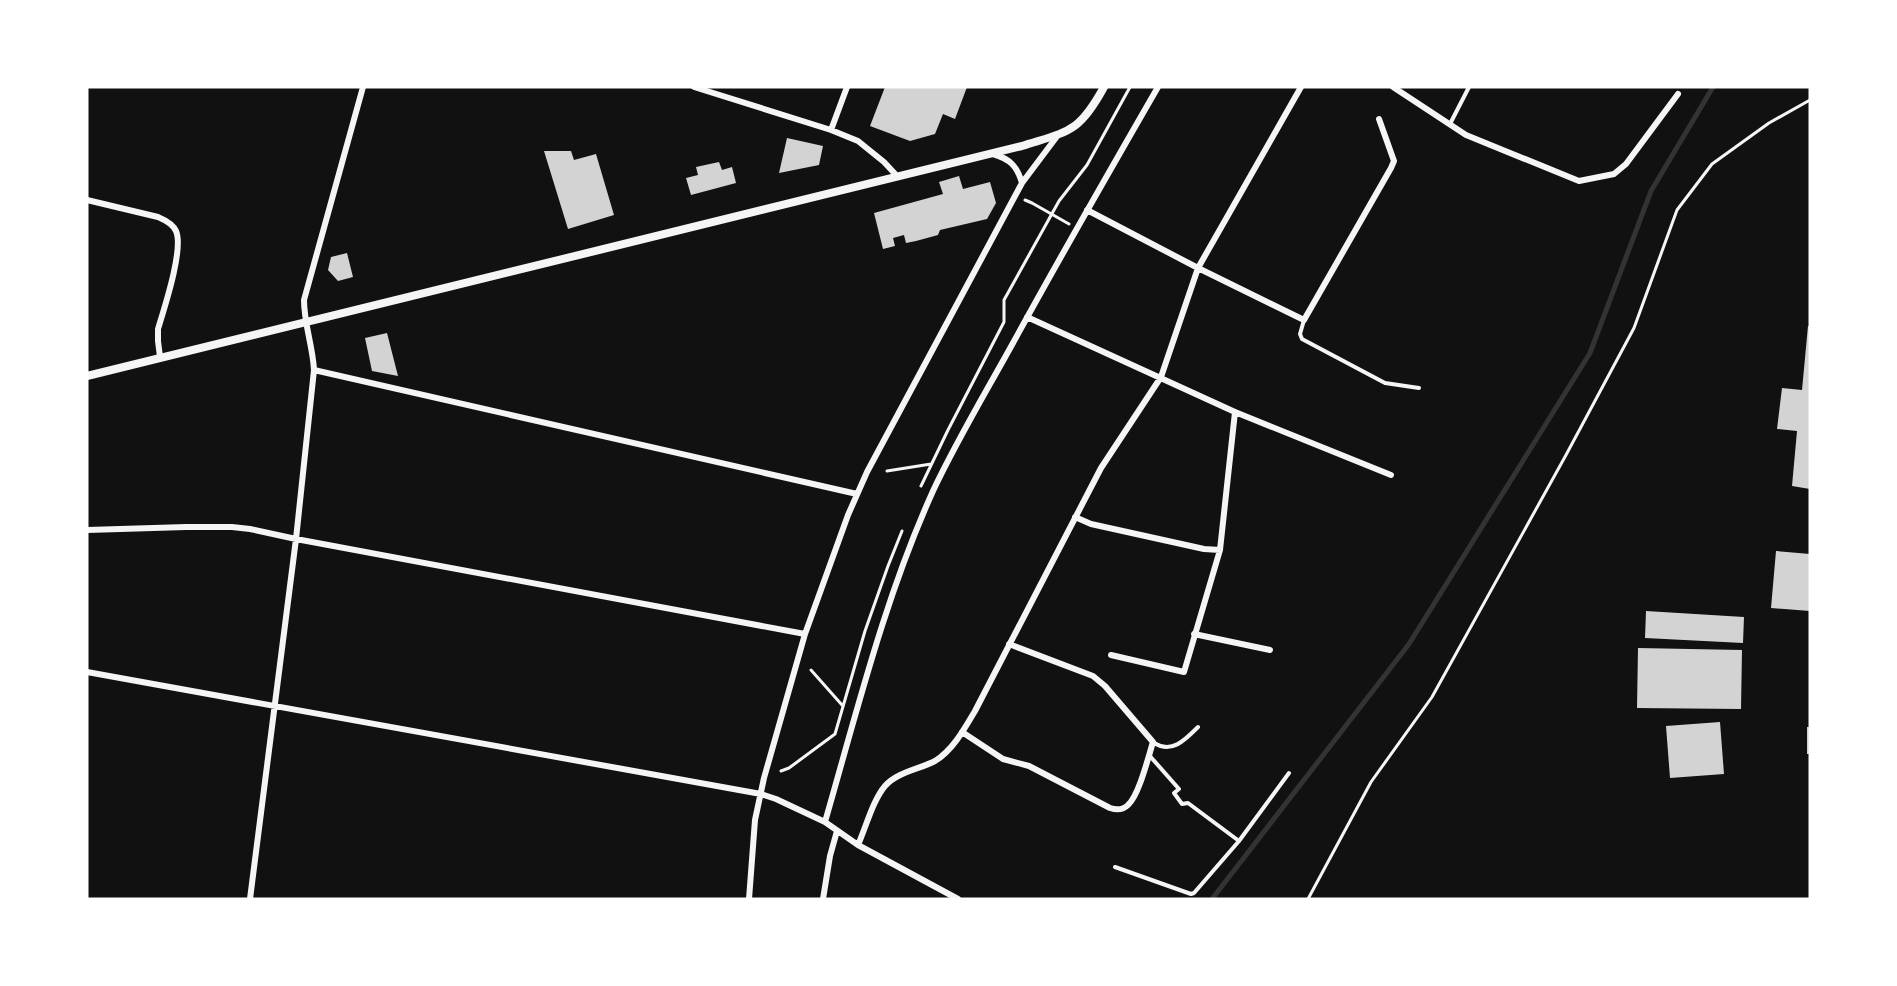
<svg xmlns="http://www.w3.org/2000/svg" width="1897" height="986" font-family="Roboto,sans-serif">
  <rect width="100%" height="100%" fill="#111"/>
  <g fill="none" stroke-linecap="round" stroke-linejoin="round">
    <path stroke="#333" stroke-width="5" d="M1212,899L1409,644L1590,353L1651,191L1713,87"/>
  </g>
  <path fill="#d3d3d3" d="M885,87H967L955,119L943,114L935,134L910,141L870,126Z
    M787,138L823,146L819,165L779,173Z
    M544,151H571L574,160L596,154L614,215L568,229Z
    M719,162L722,170L732,167L736,183L691,195L686,178L698,175L696,167Z
    M959,176L963,189L990,182L996,203L987,219L940,230L938,235L916,241L906,243L904,235L893,238L895,246L883,249L874,213L943,194L939,182Z
    M347,253L353,277L338,281L328,270L331,257Z
    M1808,326H1810V489L1792,486L1797,431L1777,429L1782,388L1802,390Z
    M387,333L398,376L372,371L365,338Z
    M1776,551L1810,554V611L1771,608Z
    M1646,611L1744,617L1743,643L1645,638Z
    M1638,648L1742,650L1741,709L1637,708Z
    M1720,722L1724,774L1670,778L1666,726Z
    M1807,727H1810V754H1807Z"/>
  <g fill="none" stroke-linecap="round" stroke-linejoin="round">
    <path stroke="#f5f5f5" stroke-width="3" d="M1025,200L1032,203L1069,224
      M887,471L931,464
      M921,486L948,430L1004,322V300L1059,201L1087,165L1130,87
      M811,670L842,705
      M781,771L789,768L835,734L865,631L888,566L902,531
      M1308,899L1371,782L1432,697L1566,455L1634,328L1677,210L1712,164L1769,123L1810,100"/>
    <path stroke="#f5f5f5" stroke-width="4" d="M1450,124L1469,87
      M1304,320L1300,334L1302,339L1385,383L1419,388
      M1154,743C1172,754 1185,740 1198,727
      M1149,755L1179,789L1174,793L1182,804L1188,803L1239,841
      M1115,867L1191,894L1194,893L1239,841L1289,773"/>
    <path stroke="#f5f5f5" stroke-width="6" d="M694,87L831,130L858,141L884,162L897,176
      M1393,87L1466,135L1579,181L1614,174L1626,164L1678,94
      M831,130L847,87
      M993,154C1010,159 1017,166 1022,183
      M87,200L158,217C165,220 173,224 176,231C184,249 164,309 158,329V341L160,357
      M1087,210L1198,268L1304,320L1391,168L1394,161L1379,119
      M1027,317L1235,412L1391,475
      M314,370L857,494
      M1075,517L1091,524L1204,549L1220,550
      M87,530L186,527H232L250,529L296,539L805,634
      M1194,634L1270,650
      M1111,655L1184,672L1220,550L1235,412
      M87,672L761,794L776,799L825,822L858,845L958,899
      M962,732L1003,759L1029,766L1110,808C1116,810 1123,810 1128,805C1139,795 1148,758 1153,742L1105,686L1093,676L1009,644
      M825,822C857,711 885,597 933,491C957,440 986,392 1013,343C1060,257 1109,172 1158,87
      M858,845C866,827 873,800 885,786C897,772 920,769 935,761C953,750 965,728 975,711L1101,468L1161,377L1198,268L1301,87
      M250,899L296,539L314,370C313,347 304,324 304,300L363,87
      M749,899L755,820L764,778L805,634L848,515L867,472L1022,183L1058,135
      M823,899L830,856L837,831"/>
    <path stroke="#f5f5f5" stroke-width="8" d="M87,376L1022,146C1069,131 1079,133 1104,87"/>
  </g>
  <rect width="1897" height="986" fill="none" stroke="#ffffff" stroke-width="177"/>
</svg>
